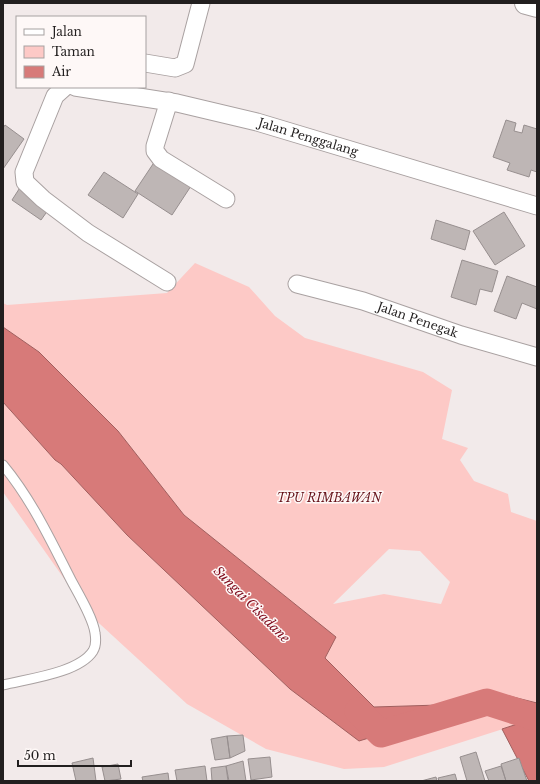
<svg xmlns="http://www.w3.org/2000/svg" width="540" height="784" font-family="'Libre Baskerville',serif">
  <rect width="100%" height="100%" fill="#f2eaea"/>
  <path fill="#fdc9c6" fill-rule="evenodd" d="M195,263L249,287L275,316L305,338L423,372L452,390L442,439L468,448L460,460L474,481L508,494L511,512L537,521V703L501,694L439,705L374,707L325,658L336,637L184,515L118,431L39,352L3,327V303L7,305L167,293ZM389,549L420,551L450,582L441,604L384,594L333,604Z
    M3,402L55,460L61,464L127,535L290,689L359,740L487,702L537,718L384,767L344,769L266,749L187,704L89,614L3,492Z"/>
  <path fill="#d77a79" stroke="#a15f5e" d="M3,327L39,352L118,431L184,515L336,637L325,658L374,707L439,705L501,694L537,703V781H529L502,729L536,718L487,702L359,741L290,689L127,535L61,464L55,460L3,402Z"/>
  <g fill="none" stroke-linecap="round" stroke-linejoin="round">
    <path stroke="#d77a79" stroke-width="27" d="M358,711L381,734L487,702L537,718"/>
  </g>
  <path fill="#beb6b5" stroke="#978f8f" d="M506,120L516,123L514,131L522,133L524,125L537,129V172L531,170L529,177L507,170L510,163L493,157Z
    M5,125L24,139L3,169V128Z
    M155,161L191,186L172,215L135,191Z
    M104,172L138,194L123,218L88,195Z
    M21,186L51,206L41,220L12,200Z
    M504,212L525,246L495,265L473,231Z
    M436,220L470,231L465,250L431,239Z
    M462,260L498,271L492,292L480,289L476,305L451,297Z
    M507,276L537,287V309L522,303L516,319L494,311Z
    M243,735L245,751L230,758L227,736Z
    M227,736L230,758L215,760L211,739Z
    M476,752L485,781H467L460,757Z
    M270,757L272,777L251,780L248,759Z
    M93,758L96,781H76L72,763Z
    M519,758L527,781H506L501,764Z
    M243,761L246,781H229L226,766Z
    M118,764L121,779L105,781L102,767Z
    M205,766L207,781H177L175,770Z
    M226,766L228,781H212L211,768Z
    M501,766L506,781H489L485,771Z
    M168,773L169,781H143L142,777Z
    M455,774L457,781H439L438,778Z
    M436,777L437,781H421Z"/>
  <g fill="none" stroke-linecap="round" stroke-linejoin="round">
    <g stroke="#a9a1a1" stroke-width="11">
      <path id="service" d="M3,465C32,500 51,541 71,580C79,595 93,618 95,633C96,639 96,646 93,651C79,673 27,679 3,685"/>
    </g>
    <g stroke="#a9a1a1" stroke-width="19">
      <g id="minor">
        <path d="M145,63L175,68L185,64L201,3"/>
        <path d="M65,87L55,96L24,172L25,182L43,199L88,233L167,282"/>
        <path id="s1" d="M75,87L177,103L257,122L537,206"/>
        <path d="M169,101L155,146V151L161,159L226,199"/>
        <path id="s2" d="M297,284L363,301L461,335L537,357"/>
      </g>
    </g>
    <g stroke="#a9a1a1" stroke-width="24">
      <path id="secondary" d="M526,3L537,6"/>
    </g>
    <use href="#service" stroke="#fff" stroke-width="9"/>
    <use href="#minor" stroke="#fff" stroke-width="17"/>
    <use href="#secondary" stroke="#fff" stroke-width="22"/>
  </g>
  <g text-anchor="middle" stroke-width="3" stroke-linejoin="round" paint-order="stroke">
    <g font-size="12" fill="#221f1f" stroke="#fef8f7">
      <text dy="4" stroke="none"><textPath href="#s1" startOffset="239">Jalan Penggalang</textPath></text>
      <text dy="4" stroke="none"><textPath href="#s2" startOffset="126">Jalan Penegak</textPath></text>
    </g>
    <g font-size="12" font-style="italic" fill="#68141b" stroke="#fef8f7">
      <text x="329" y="502">TPU RIMBAWAN</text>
    </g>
    <g font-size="13" font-style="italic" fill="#7f0c1d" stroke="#fef8f7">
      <text transform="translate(252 604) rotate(45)" y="5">Sungai Cisadane</text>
    </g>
  </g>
  <rect width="540" height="784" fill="none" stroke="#221f1f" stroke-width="8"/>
  <rect x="16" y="16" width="130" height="72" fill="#fef8f7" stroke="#a6a1a1"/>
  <rect x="24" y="29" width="20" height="6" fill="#ffffff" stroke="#a6a1a1"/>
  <text x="52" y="36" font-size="12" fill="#221f1f">Jalan</text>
  <rect x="24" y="46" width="20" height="12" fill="#fdc9c6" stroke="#a6a1a1"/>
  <text x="52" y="56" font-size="12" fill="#221f1f">Taman</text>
  <rect x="24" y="66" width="20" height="12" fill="#d77a79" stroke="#a6a1a1"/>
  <text x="52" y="76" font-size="12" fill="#221f1f">Air</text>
  <path d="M18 760v6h113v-6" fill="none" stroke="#221f1f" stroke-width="2"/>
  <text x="24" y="760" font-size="12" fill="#221f1f" stroke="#fef8f7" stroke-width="3" paint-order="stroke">50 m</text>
</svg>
